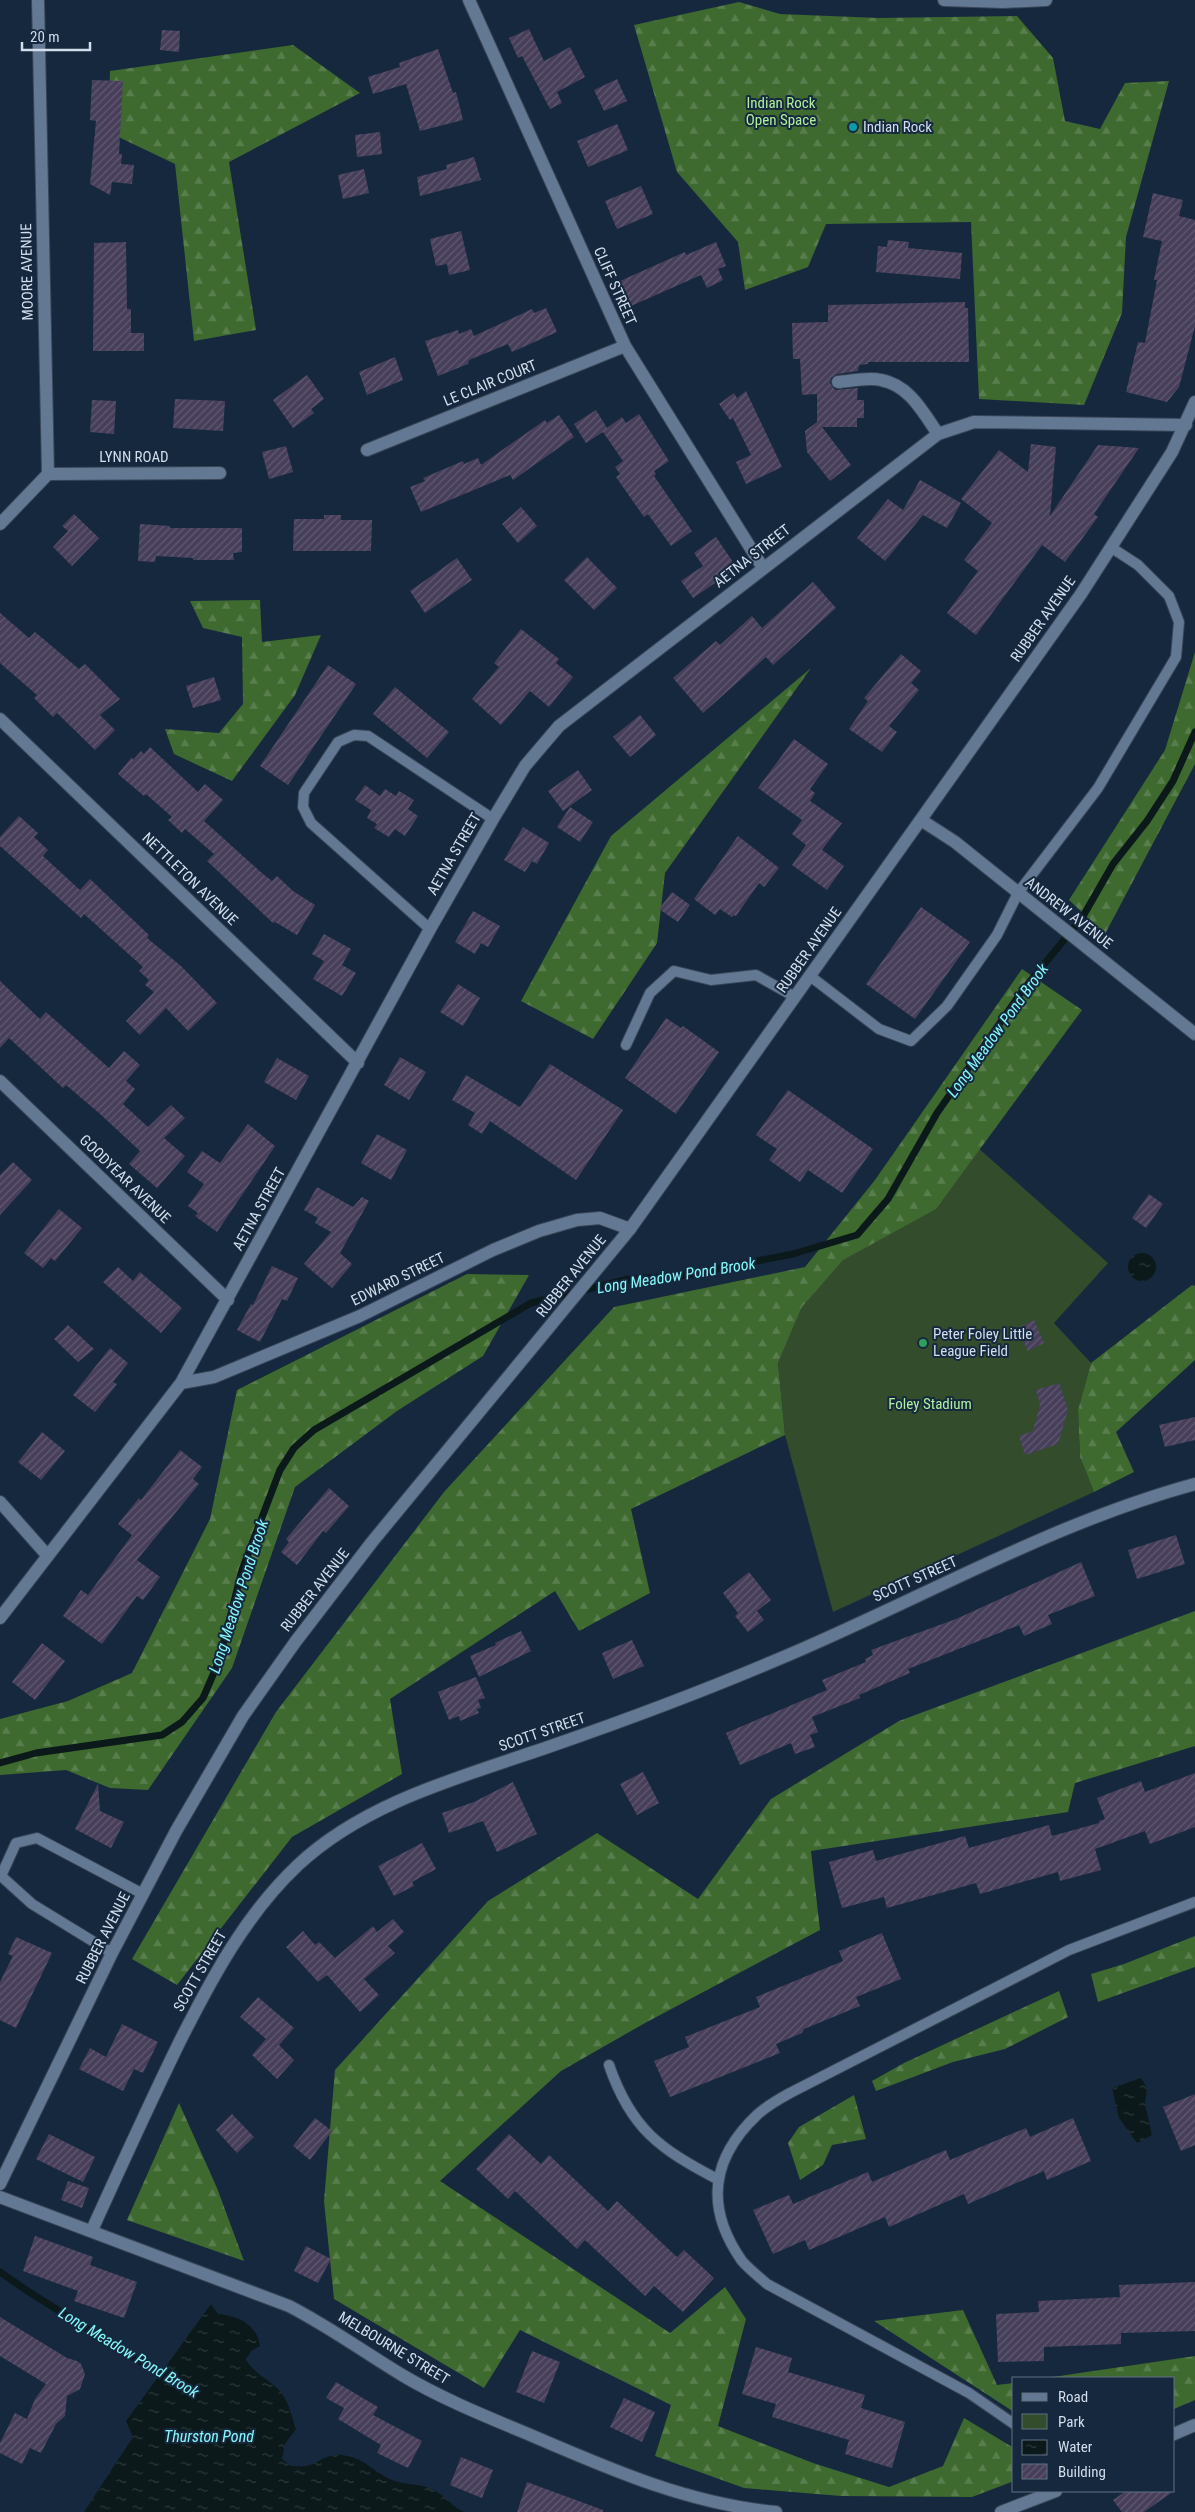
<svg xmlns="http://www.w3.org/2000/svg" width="1195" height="2512" font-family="'Roboto Condensed',sans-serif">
  <defs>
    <pattern id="forest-firs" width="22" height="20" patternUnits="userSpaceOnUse" patternTransform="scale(1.25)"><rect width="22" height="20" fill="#3e692f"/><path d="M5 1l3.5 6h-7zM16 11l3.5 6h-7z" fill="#597e4d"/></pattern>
    <pattern id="water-ripples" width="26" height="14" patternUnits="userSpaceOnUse" patternTransform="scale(1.25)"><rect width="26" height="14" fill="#0b191a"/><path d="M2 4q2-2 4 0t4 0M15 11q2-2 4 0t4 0" fill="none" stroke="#2e3a3b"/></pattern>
    <pattern id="building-hatch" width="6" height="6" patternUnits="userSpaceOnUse" patternTransform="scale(1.25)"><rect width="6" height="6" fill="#473f5a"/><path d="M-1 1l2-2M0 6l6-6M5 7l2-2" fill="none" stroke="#615a72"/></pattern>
  </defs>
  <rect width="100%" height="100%" fill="#16283e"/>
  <path fill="#334c2b" d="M942,1116L1108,1263L1054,1323L1091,1363L1078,1410L1080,1457L1094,1492L833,1612L785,1435L778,1363L802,1307Z"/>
  <path fill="url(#forest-firs)" d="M739,2L780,14L879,18L1017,16L1053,58L1065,121L1100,129L1125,83L1169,81L1126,237L1122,313L1084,405L979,399L971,222L826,224L808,267L745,290L738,242L677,172L634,25Z
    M293,45L360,93L229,162L256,330L194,341L175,164L108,132L110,71Z
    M260,600L262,642L321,635L295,695L232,781L174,754L165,729L219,733L243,704L242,637L203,628L190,601Z
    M1195,652V764L1105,934L1069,900L1165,750Z
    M811,668L665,873L657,943L593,1039L521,1001L611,836Z
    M1022,969L1082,1010L936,1209L843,1260L802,1307L778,1363L785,1435L631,1509L650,1593L579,1631L555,1591L390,1699L402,1774L292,1837L177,1985L132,1959L276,1712L444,1492L614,1307L805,1267L875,1180Z
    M467,1274L529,1275L483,1356L397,1411L295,1487L232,1668L148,1790L110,1788L66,1770L0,1775V1719L68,1701L132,1673L210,1519L237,1390Z
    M1192,1285L1195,1286V1360L1116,1432L1134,1472L1094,1492L1080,1457L1078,1410L1091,1363Z
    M1195,1611V1746L1075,1783L1068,1812L811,1851L820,1930L645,2023L561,2071L440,2181L670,2333L725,2287L746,2319L718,2426L813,2463L889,2487L943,2466L964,2418L1014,2448V2481L972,2497L841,2496L744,2488L655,2456L671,2405L520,2330L484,2388L334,2299L324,2201L335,2070L488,1901L597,1833L698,1899L771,1799L899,1721Z
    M1195,1936V1967L1098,2002L1091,1974L1124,1964Z
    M1059,1991L1068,2017L1005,2049L953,2062L876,2091L872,2081L904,2063Z
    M854,2095L866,2139L832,2145L823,2165L800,2180L788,2143L799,2127Z
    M179,2103L217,2188L244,2261L127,2220Z
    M963,2310L997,2385L1014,2383V2412L874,2321Z
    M1195,2356V2400L1174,2409V2378H1046Z"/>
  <path fill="url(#water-ripples)" d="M1128 1267a14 14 0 1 1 28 0a14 14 0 1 1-28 0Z
    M1141,2078L1147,2088L1145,2104L1152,2135L1137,2143L1119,2118L1112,2088Z
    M211,2304L218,2314C238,2316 257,2324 260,2346L251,2351L246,2360C256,2375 266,2377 278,2389C289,2400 291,2415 296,2429L285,2444L282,2459L291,2466C296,2466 304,2467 310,2465C320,2461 330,2453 342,2455C364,2458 369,2468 386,2477C400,2486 418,2482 433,2490C445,2495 452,2507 464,2512H84L133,2437L126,2421Z"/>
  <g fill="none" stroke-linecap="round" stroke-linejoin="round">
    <path stroke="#0b191a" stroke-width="7" d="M0,1763L36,1753L162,1735L182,1722L203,1698L219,1661L242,1570L280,1470L294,1448L314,1430L531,1303L629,1279L680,1276L793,1254L857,1235L888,1199L937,1113L1023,990L1082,918L1113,864L1147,821L1173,781L1195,732
      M0,2272L29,2292L168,2379"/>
  </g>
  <path fill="url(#building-hatch)" d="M529,29L544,61L570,47L585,77L557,92L562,103L550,109L522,56L518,58L509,38Z
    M162,30L180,31L179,52L160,50Z
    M438,49L453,93L456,92L463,120L420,131L406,84L373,94L368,77L400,67L399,63Z
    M617,79L627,101L604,111L594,90Z
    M92,80L123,81L119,154H122L121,164L134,165L132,184L112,182L110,195L90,184L96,121L90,120Z
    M617,124L628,150L588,167L577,141Z
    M380,132L382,154L357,157L355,135Z
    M474,157L481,180L420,196L417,177L447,169L446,165Z
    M364,169L369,193L343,199L338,175Z
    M641,186L653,214L617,229L605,201Z
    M1153,193L1183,200L1179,216L1195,220V326L1179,387L1167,402L1126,392L1138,342L1145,343L1157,280H1154L1162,241L1143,237Z
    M461,231L470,270L449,275L447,264L436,266L430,239Z
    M888,240L909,242L908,248L962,253L960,279L876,272L878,246L887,247Z
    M126,242L127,309H131V333H144V351H93L94,243Z
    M716,242L726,266L718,269L723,280L707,288L701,275L631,306L620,281L685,252L686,255Z
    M965,302V308H968L969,362H868V364L859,365L858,371L837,374L831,378L830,383L835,390L858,388L857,400H864V418H857V427H822L851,465L830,481L807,452L805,431L817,422V394L802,395L800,359H793L792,323L828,322V305Z
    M546,308L557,332L512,352L508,344L469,360L468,364L438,376L425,341L458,330L459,334L471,329L474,336L532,309L534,313Z
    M395,357L403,380L367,395L359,372Z
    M307,375L324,399L311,409L314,413L293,428L273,400Z
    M746,391L782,467L746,484L736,462L751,455L733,418L730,420L719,404L734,393L737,398Z
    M175,399L225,401L223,431L173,428Z
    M92,400L116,401L114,434L90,432Z
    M596,410L607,428L622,417L626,423L639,414L669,461L654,471L656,474L654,476L692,531L671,546L648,514L644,517L616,477L620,474L615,467L623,461L603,432L586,443L574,424Z
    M559,415L574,437L513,480L510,475L421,512L410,487L425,481L423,478L463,461L464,464L478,458L481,465L545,420L547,423Z
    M1031,444L1056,447L1050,516L1098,445L1139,448L1094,514L1098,517L1065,562L1042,545L976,635L947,613L978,571L964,560L992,523L961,499L999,450L1028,472Z
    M286,446L293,472L269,479L262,452Z
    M920,480L961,503L947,528L923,515L885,561L857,538L888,499L903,510Z
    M521,507L537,526L518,543L502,524Z
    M74,514L99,538L72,566L53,547L68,531L62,526Z
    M324,515H341V520H372L371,551H293L294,519H324Z
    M140,524L170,526V528H242V552L233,553L234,560H193V558L156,556L155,562L138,561Z
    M716,537L737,568L693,598L681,581L703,566L694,553Z
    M587,557L617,588L594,610L564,580Z
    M457,558L472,580L425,613L410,591Z
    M813,582L836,608L773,665L766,657L703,713L673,678L716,641L720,645L752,616L762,628Z
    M0,613L29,638L35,632L79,669L85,664L120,699L100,715L115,730L95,750L57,713L53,717L34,698L37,695L0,663Z
    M521,629L559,659L556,663L573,677L549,707L530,691L501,725L472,699L499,667L494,663Z
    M901,654L921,671L911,683L919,690L889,726L897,732L882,752L849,729L868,701L864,698Z
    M328,665L356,684L288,785L260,766Z
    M214,677L221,700L193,708L186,686Z
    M395,687L449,732L427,758L373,714Z
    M640,715L656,735L630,757L613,737Z
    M794,739L828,764L810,789L815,793L810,801L842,823L822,850L844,866L827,890L792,865L806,845L792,834L802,820L758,788Z
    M150,747L198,792L205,784L223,800L204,821L263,874L272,881L277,876L293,891L315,905L297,935L275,922L273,923L207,861L214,854L185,829L182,833L168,820L172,817L146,794L144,796L118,774L132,757L133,760L141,751L144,754Z
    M578,770L592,790L563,811L548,791Z
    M365,785L380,796L385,789L396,796L399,791L414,800L408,809L418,816L405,836L395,829L389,837L374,828L377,824L367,818L371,810L355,800Z
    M570,807L593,822L580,842L557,827Z
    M19,816L38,833L34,837L48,850L43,856L80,890L90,879L149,935L147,938L181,966L217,1003L188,1031L166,1008L140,1035L126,1021L154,992L145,985L149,980L139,971L143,967L84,914L81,918L0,846V837Z
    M523,827L549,843L537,864L532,861L525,872L504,860Z
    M738,836L779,868L764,887L759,883L736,916L734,915L732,917L720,909L715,915L694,899Z
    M672,892L690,905L678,922L659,909Z
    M921,907L970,942L915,1019L866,984Z
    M473,911L500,926L488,947L481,943L475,954L455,942Z
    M324,934L351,949L342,965L356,973L342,996L313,979L324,961L312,954Z
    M0,981L40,1019L46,1012L109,1068L124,1051L140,1065L126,1081L135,1089L123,1104L148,1127L171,1105L185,1118L164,1138L185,1156L157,1188L129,1164L140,1151L99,1113L66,1085L63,1088L9,1038L0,1048Z
    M458,984L480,998L463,1026L440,1012Z
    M666,1018L681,1028L683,1026L719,1052L676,1114L625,1078Z
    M400,1057L426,1072L409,1100L384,1085Z
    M277,1058L309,1076L296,1100L264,1082Z
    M550,1064L623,1110L576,1180L490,1121L482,1134L468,1125L475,1113L452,1100L466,1075L520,1107Z
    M788,1090L873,1149L842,1193L808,1170L800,1182L769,1160L777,1149L756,1135Z
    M248,1124L275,1146L217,1232L195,1216L198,1213L188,1206L204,1184L187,1172L202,1151L220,1163Z
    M377,1134L407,1150L391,1180L361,1163Z
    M13,1162L32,1180L0,1215V1175Z
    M317,1187L353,1207L362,1197L369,1201L340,1253L352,1264L332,1288L304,1264L331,1232L315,1223L318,1218L304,1210Z
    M1149,1194L1163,1204L1146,1228L1132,1218Z
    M59,1209L82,1228L55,1261L51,1258L43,1268L24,1253Z
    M272,1266L298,1278L287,1301L282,1299L260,1342L237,1330L251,1304L253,1305Z
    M118,1267L133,1281L140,1272L182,1308L161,1333L103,1282Z
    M1034,1320L1044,1343L1028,1351L1017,1328Z
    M68,1325L94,1349L78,1362L54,1339Z
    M110,1348L128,1363L113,1382L117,1384L95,1412L73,1395Z
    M1059,1383L1068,1410L1058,1444L1025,1455L1019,1436L1033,1431L1040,1404L1036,1390Z
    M1195,1417V1440L1165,1447L1159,1425Z
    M42,1432L65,1451L41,1480L18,1462Z
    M180,1450L202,1467L193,1479L199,1484L137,1560L160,1577L143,1600L137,1596L102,1644L63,1616L81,1590L88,1595L132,1535L118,1524L139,1498L141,1500Z
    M329,1488L349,1506L326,1533L323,1531L297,1565L281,1552L289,1542L286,1539Z
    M1176,1535L1185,1564L1137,1579L1128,1550Z
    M1081,1562L1095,1596L1048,1615L1052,1624L1024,1636L1019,1625L908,1669L910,1673L859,1695L860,1698L812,1717L818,1732L810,1735L815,1747L795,1754L791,1743L740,1765L726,1733L827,1690L822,1680L866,1662L865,1659L873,1655L871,1650L956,1619Z
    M749,1572L771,1600L757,1611L764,1620L748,1632L735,1616L738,1613L723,1593Z
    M521,1631L531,1651L479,1677L470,1656L496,1645L495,1643Z
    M632,1640L644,1666L613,1679L602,1653Z
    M42,1643L65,1661L35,1700L12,1682Z
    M476,1677L485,1698L478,1700L481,1708L477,1709L479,1713L460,1721L459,1716L449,1720L438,1692Z
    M643,1772L659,1803L637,1815L620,1784Z
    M1195,1773V1827L1150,1844L1145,1831L1095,1849L1101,1870L1060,1881L1058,1872L980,1894L976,1883L887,1908L884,1897L842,1908L829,1862L873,1850L876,1861L965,1836L969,1848L1049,1825L1052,1836L1099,1823V1821L1105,1819L1097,1798L1141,1781L1145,1792Z
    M513,1782L537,1834L497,1852L483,1821L449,1833L442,1813L474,1802Z
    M98,1784L100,1811L124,1822L111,1848L75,1829Z
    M422,1843L436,1869L412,1882L414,1886L394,1896L378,1866Z
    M393,1919L404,1932L388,1946L395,1953L364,1979L379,1995L360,2012L327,1975L318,1982L286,1947L303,1931L315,1945L319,1942L335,1958L373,1926L377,1932Z
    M882,1933L901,1979L856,1997L860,2006L804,2029L802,2033L776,2044L780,2053L670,2097L654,2061L689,2047L685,2037L760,2007L756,1997L843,1961L839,1951Z
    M16,1937L52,1953L16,2028L0,2020V1982L13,1956L8,1954Z
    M258,1997L294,2028L279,2045L294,2060L277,2079L252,2055L266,2039L240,2017Z
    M122,2024L158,2042L143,2073L134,2069L123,2091L79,2069L90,2048L106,2057Z
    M1195,2094V2145L1181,2151L1163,2107Z
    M232,2114L254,2137L237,2153L216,2130Z
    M315,2118L332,2131L310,2160L293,2146Z
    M1073,2118L1091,2161L1047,2180L1044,2171L968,2204L964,2194L889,2227L885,2217L809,2250L805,2240L773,2254L753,2210L789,2195L793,2204L868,2172L872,2182L946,2150L950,2160L1026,2128L1030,2137Z
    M49,2134L95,2157L83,2182L36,2159Z
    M509,2134L541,2164L549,2155L608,2211L617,2201L677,2257L684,2250L714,2278L683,2312L654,2286L645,2296L585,2240L577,2249L515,2191L508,2199L476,2169Z
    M68,2181L89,2188L82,2208L61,2200Z
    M35,2236L93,2257L90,2265L137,2282L124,2318L74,2301L78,2291L23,2271Z
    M306,2246L331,2259L318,2283L294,2271Z
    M1195,2282V2331L1121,2333V2344L1044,2347V2361L998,2362L996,2314L1039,2312L1038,2301L1120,2297L1119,2285Z
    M0,2317L67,2358L77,2361L81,2364L85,2374L80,2389L67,2396L65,2416L56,2424L41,2453L30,2448L22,2464L0,2453V2443L15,2413L27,2419L35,2399L46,2384L0,2356Z
    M756,2347L792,2358L788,2372L865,2395L861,2408L905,2422L892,2468L845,2454L849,2440L772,2417L776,2404L742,2394Z
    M532,2351L560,2362L544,2403L516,2392Z
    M336,2382L378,2407L373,2415L422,2441L408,2468L377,2453L381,2445L338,2419L344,2408L326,2398Z
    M624,2398L655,2412L642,2442L610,2427Z
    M461,2457L493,2470L482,2498L450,2485Z
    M527,2482L603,2510V2512H517Z
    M1126,2491H1174L1144,2512H1122L1113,2500Z"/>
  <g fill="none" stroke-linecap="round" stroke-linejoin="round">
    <g stroke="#384658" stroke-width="12">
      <path id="service" d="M430,929L311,823L303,807L304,793L338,742L354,735L368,736L493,819
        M810,976L879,1029L911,1041L947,1006L997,935L1018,893L1098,788L1176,657L1179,622L1169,596L1138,565L1112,548
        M626,1045L650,993L674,971L711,980L756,975L795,997
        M112,1953L32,1904L1,1876L16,1843L37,1838L143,1894
        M609,2065C631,2129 660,2149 717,2179
        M1014,2424L969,2393L767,2284C759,2277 749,2269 742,2261C704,2207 711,2158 758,2114C767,2106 779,2099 790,2093L1069,1950L1195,1902"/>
    </g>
    <g stroke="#384658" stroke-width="14">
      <path id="minor" d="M469,0L625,346L763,568
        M944,0L1003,2L1046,0
        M838,382C851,381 868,377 881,380C909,385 923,412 938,434
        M367,450L625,346
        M48,474L220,473
        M0,524L48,474L38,0
        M0,719L358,1063
        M921,820L955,842L1195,1034
        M0,1081L228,1300
        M181,1383L214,1377L360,1316L493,1250L539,1231L577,1220L600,1218L630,1229
        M0,1502L47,1555
        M0,1618L181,1383L430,929L493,819L525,766L559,726L938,434L974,422L1186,425
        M0,2197L289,2306C328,2326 364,2352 402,2375C444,2400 490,2418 535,2437C614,2471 690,2504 776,2512
        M92,2230C121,2166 150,2102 181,2039C213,1976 246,1914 298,1865C366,1801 465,1776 551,1746C626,1720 701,1692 774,1661C914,1603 1048,1524 1195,1484
        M1174,2434L1195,2425
        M1001,2512L1056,2491"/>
    </g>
    <g stroke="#384658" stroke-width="14">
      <path id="tertiary" d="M0,2184L112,1953L176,1831L243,1716L296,1641L372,1542L630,1229L1081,594L1172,452L1195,402"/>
    </g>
    <use href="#service" stroke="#637892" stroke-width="10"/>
    <use href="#minor" stroke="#637892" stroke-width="12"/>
    <use href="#tertiary" stroke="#637892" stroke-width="12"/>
  </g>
  <circle fill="#0f9aa8" stroke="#16283e" stroke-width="2" cx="853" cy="127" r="5"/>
  <circle fill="#2e9e5b" stroke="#16283e" stroke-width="2" cx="923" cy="1343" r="5"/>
  <g text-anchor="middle" stroke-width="4" stroke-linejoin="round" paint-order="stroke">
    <g font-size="15" fill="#aff09b" stroke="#16283e">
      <text x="781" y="108">Indian Rock<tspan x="781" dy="17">Open Space</tspan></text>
      <text x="930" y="1409">Foley Stadium</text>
    </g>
    <g font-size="15" fill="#d2deec" stroke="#16283e" text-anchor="start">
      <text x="863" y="132">Indian Rock</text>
      <text x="933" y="1339">Peter Foley Little<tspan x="933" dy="17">League Field</tspan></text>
    </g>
    <g font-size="15" fill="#d2deec" stroke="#16283e">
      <text transform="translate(27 272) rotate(-91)" y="5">MOORE AVENUE</text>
      <text transform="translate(615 286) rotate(66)" y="5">CLIFF STREET</text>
      <text transform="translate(490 383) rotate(-22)" y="5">LE CLAIR COURT</text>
      <text x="134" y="462">LYNN ROAD</text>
      <text transform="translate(752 556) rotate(-38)" y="5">AETNA STREET</text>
      <text transform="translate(1043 619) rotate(-55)" y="5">RUBBER AVENUE</text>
      <text transform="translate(454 854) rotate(-60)" y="5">AETNA STREET</text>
      <text transform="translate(190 879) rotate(44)" y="5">NETTLETON AVENUE</text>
      <text transform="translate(1069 913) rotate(38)" y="5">ANDREW AVENUE</text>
      <text transform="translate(809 950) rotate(-55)" y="5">RUBBER AVENUE</text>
      <text transform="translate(125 1179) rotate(44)" y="5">GOODYEAR AVENUE</text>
      <text transform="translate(259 1209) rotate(-61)" y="5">AETNA STREET</text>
      <text transform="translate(571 1276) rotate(-51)" y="5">RUBBER AVENUE</text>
      <text transform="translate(398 1279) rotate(-26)" y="5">EDWARD STREET</text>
      <text transform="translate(915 1579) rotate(-24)" y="5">SCOTT STREET</text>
      <text transform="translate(315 1590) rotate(-52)" y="5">RUBBER AVENUE</text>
      <text transform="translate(542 1732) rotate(-19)" y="5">SCOTT STREET</text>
      <text transform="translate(103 1938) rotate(-63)" y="5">RUBBER AVENUE</text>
      <text transform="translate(200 1971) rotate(-60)" y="5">SCOTT STREET</text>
      <text transform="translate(394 2348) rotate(31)" y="5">MELBOURNE STREET</text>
    </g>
    <g font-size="16" font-style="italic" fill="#86f8fa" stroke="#16283e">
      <text transform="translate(997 1030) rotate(-54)" y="6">Long Meadow Pond Brook</text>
      <text transform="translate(676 1275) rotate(-9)" y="6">Long Meadow Pond Brook</text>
      <text transform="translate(238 1596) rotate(-72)" y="6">Long Meadow Pond Brook</text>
      <text transform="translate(129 2352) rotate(31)" y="6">Long Meadow Pond Brook</text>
      <text x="209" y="2442">Thurston Pond</text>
    </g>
  </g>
  <rect x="1012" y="2377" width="162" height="115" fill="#16283e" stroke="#617184"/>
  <rect x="1022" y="2393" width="25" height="8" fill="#637892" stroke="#617184"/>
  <text x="1058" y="2402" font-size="15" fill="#d2deec">Road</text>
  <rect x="1022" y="2414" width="25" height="15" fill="#334c2b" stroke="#617184"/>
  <text x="1058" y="2427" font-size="15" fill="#d2deec">Park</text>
  <rect x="1022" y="2440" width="25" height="15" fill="url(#water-ripples)" stroke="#617184"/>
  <text x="1058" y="2452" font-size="15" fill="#d2deec">Water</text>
  <rect x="1022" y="2464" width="25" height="15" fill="url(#building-hatch)" stroke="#617184"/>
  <text x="1058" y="2477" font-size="15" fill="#d2deec">Building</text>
  <path d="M22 42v8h68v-8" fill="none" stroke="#d2deec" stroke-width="2.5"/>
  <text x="30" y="42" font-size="15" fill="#d2deec" stroke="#16283e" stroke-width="4" paint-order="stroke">20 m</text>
</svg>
